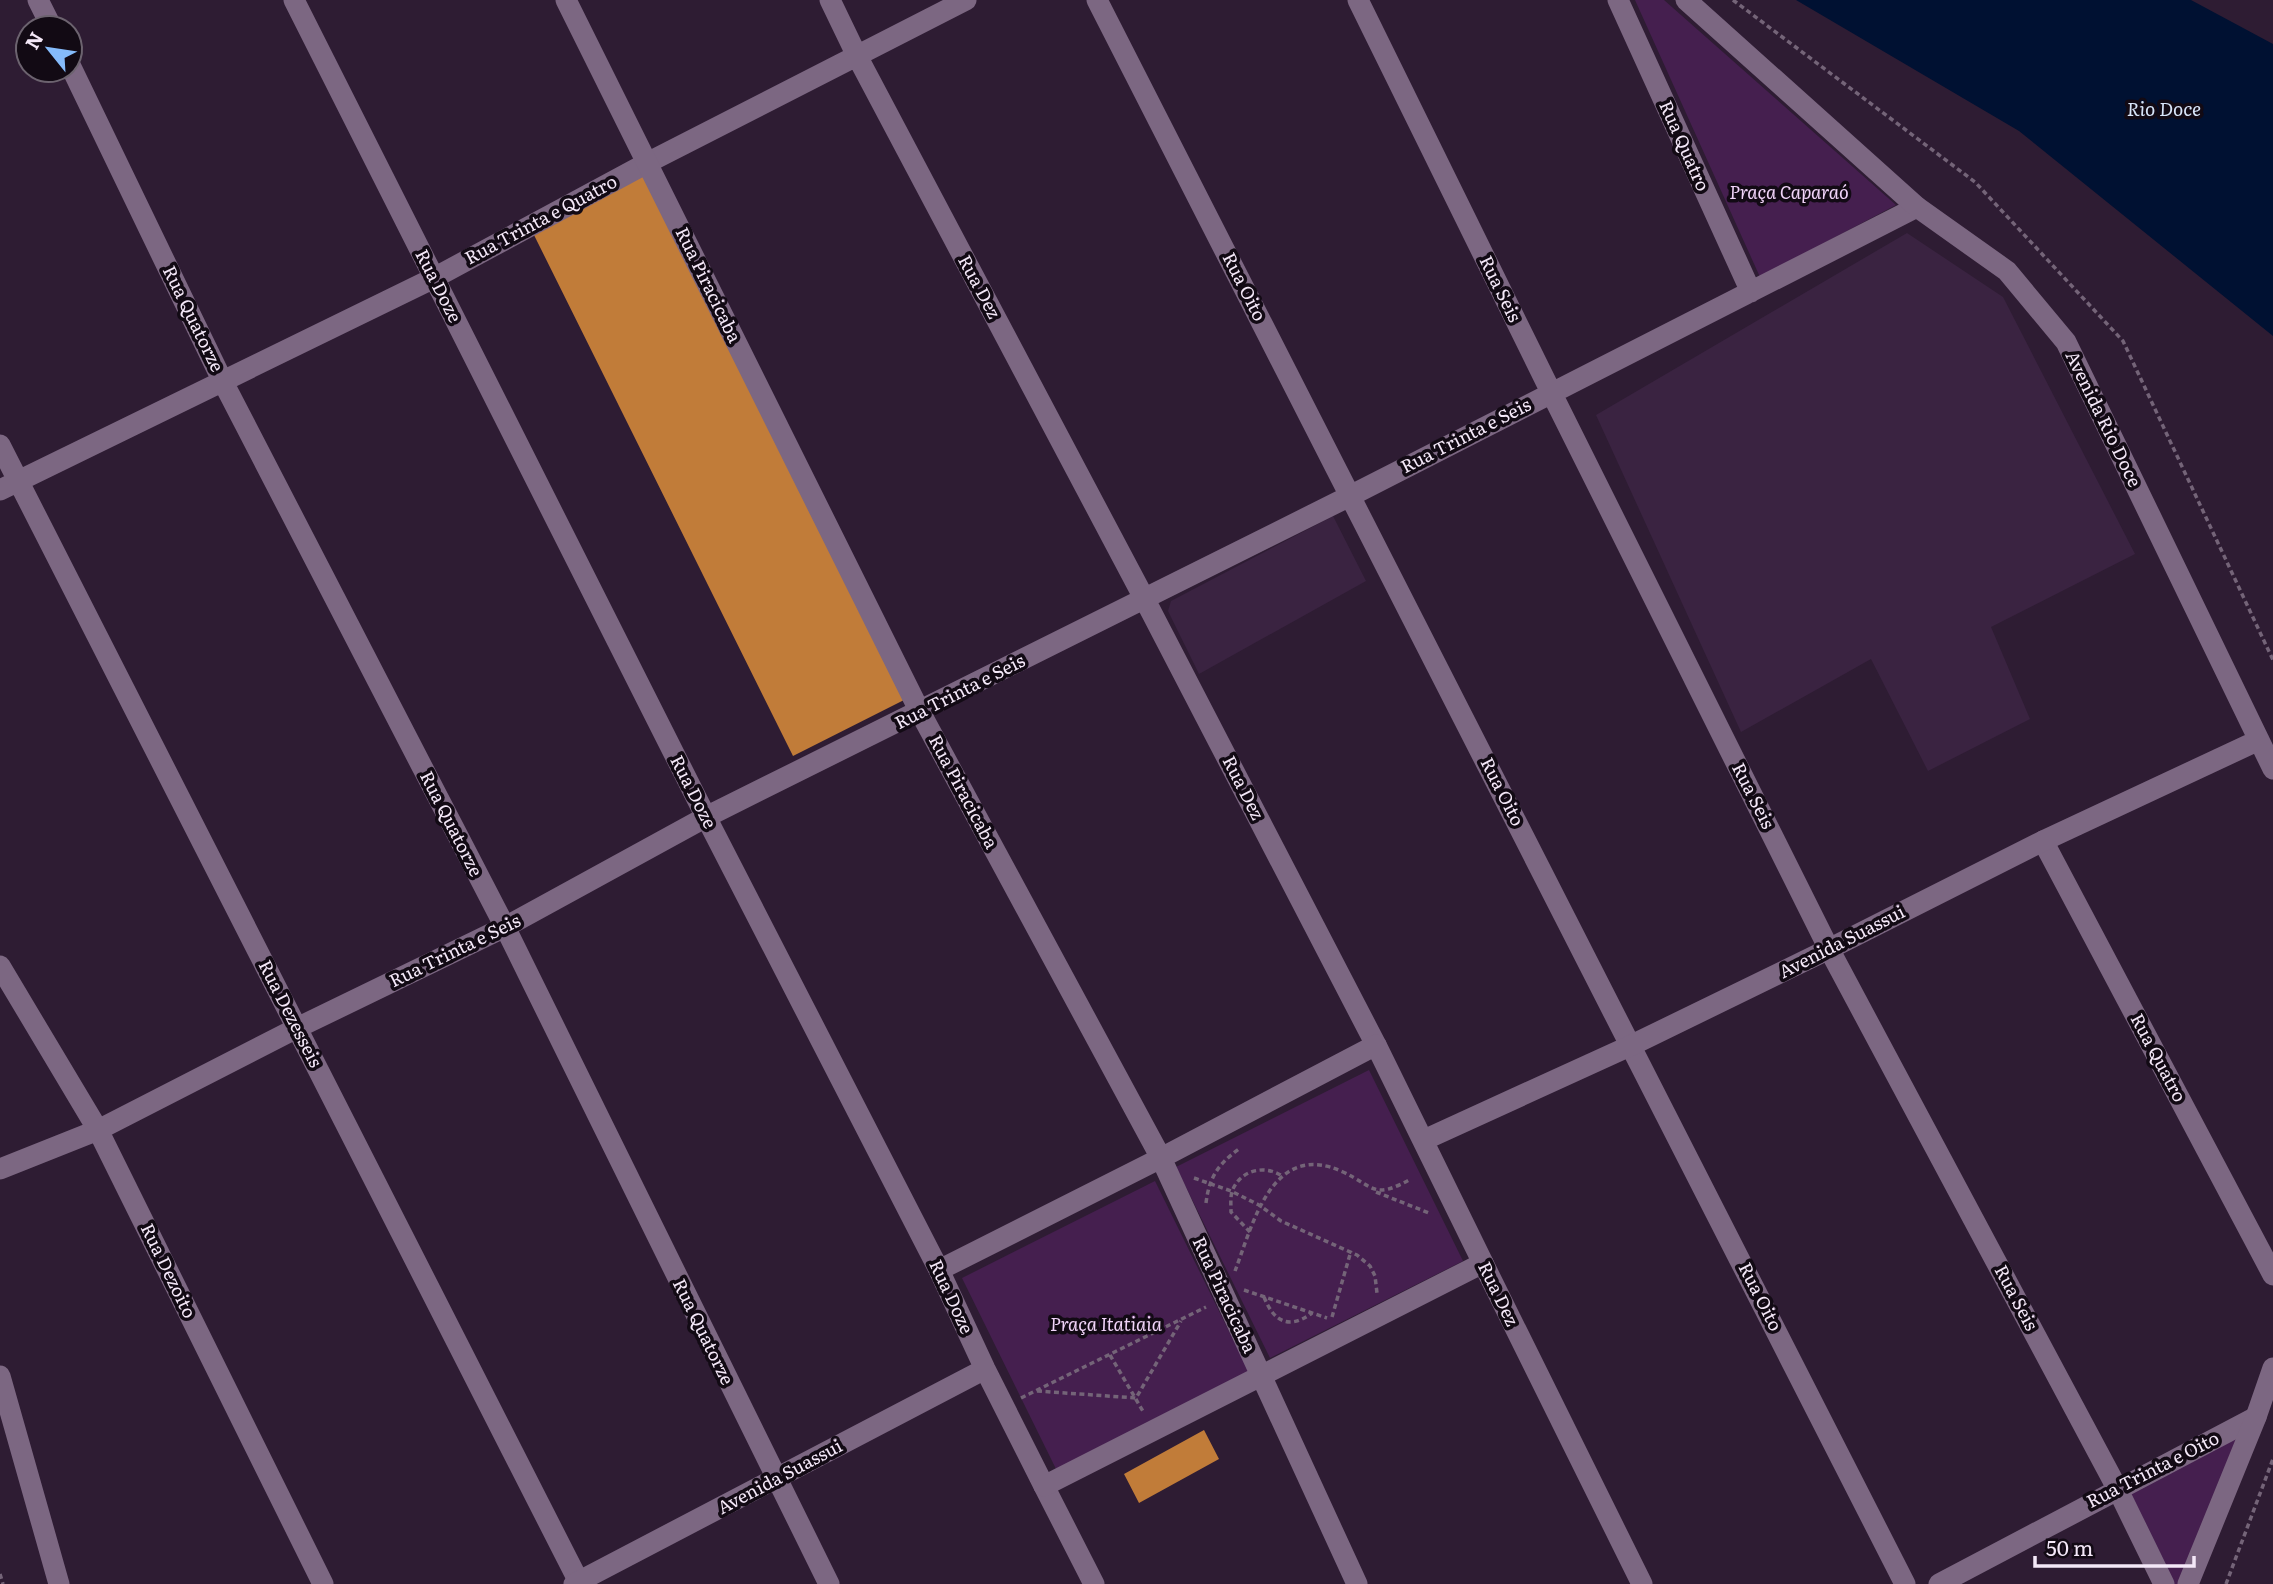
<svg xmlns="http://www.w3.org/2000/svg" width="2273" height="1584" font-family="Literata,serif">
  <rect width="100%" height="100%" fill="#2e1c33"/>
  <path fill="#3a2341" d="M1907,233L2003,297L2135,554L1991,627L2030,719L1928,771L1871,659L1741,732L1596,415Z
    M1333,516L1366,581L1199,674L1168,611L1171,601Z"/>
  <path fill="#451f4f" d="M1635,0H1664L1896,205L1760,277Z
    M1369,1070L1463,1261L1270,1358L1176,1167Z
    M1155,1181L1249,1372L1056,1469L962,1278Z
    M2256,1417L2188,1584H2164L2117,1488Z"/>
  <path fill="#001132" d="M1796,0H2191L2273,44V336L2019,131Z"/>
  <path fill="#c17c39" d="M643,175L904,700L793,756L532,231Z
    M1204,1430L1219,1459L1139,1503L1124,1474Z"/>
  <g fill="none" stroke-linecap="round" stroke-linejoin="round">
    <path stroke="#746478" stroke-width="3.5" stroke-dasharray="5 3.5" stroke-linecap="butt" d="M1733,0L1975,182L2123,341L2273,660
      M1194,1178L1231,1191L1259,1205L1281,1221L1357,1255L1370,1266L1375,1276L1377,1293
      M1376,1192L1429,1213
      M1206,1203C1209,1178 1218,1164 1239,1149
      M1250,1232L1231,1212C1231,1204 1230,1195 1233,1189C1242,1169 1266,1165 1282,1176
      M1235,1271C1253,1224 1272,1139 1343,1172C1375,1187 1373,1200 1411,1179
      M1244,1290L1327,1318
      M1264,1297C1274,1322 1289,1330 1312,1313
      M1332,1317L1351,1251
      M1110,1355L1144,1413
      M1037,1391L1136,1398L1181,1321
      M1021,1398L1206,1307
      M0,1574L3,1584
      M2226,1584L2273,1459"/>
    <path stroke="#7c6782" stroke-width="21" d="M38,0L52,28
      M294,0L706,817L939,1270
      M830,0L857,56L1144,598L1376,1045
      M1097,0L1905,1584
      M1358,0L1551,392L1829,949L2117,1488L2164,1584
      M1618,0L1751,292
      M70,65L222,380L505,927L829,1584
      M0,445L580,1584
      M0,490L434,278L647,163L966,0
      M2043,841L2273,1275
      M0,966L98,1130L323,1584
      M0,1169L98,1130L297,1028L505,927L706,817L1350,496L1917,207
      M1483,1263L1642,1584
      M1044,1486L1094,1584
      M1939,1584L2256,1417"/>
    <path stroke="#7c6782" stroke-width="21" d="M566,0L920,712L1161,1158L1357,1584
      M1686,0L1917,207L2007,271L2066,342L2273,769
      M1376,1045L1483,1263L1044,1486L985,1369L939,1270L1161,1158Z
      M1424,1140L1632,1045L1829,949L2043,841L2259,740
      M0,1376L59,1584
      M574,1584L985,1369
      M2188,1584L2256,1417L2273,1368"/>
  </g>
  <g text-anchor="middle" stroke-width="7" stroke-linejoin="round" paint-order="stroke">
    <g font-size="18" fill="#f4e8f8" stroke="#120a14">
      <text transform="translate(1684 146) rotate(66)" y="6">Rua Quatro</text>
      <text transform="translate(541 220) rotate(-28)" y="6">Rua Trinta e Quatro</text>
      <text transform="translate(708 285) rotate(64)" y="6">Rua Piracicaba</text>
      <text transform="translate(438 286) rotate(63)" y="6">Rua Doze</text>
      <text transform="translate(979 287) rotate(62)" y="6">Rua Dez</text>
      <text transform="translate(1244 287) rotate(63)" y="6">Rua Oito</text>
      <text transform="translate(1500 289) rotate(64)" y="6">Rua Seis</text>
      <text transform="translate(193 319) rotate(64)" y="6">Rua Quatorze</text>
      <text transform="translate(2103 419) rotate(64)" y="6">Avenida Rio Doce</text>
      <text transform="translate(1466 436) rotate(-27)" y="6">Rua Trinta e Seis</text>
      <text transform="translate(960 692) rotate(-27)" y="6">Rua Trinta e Seis</text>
      <text transform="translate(1243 788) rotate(63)" y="6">Rua Dez</text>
      <text transform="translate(693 792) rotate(63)" y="6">Rua Doze</text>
      <text transform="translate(963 792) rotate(62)" y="6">Rua Piracicaba</text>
      <text transform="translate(1502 792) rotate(63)" y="6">Rua Oito</text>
      <text transform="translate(1753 796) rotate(63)" y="6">Rua Seis</text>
      <text transform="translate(451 824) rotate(63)" y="6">Rua Quatorze</text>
      <text transform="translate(1842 942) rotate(-27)" y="6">Avenida Suassui</text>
      <text transform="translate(455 951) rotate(-26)" y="6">Rua Trinta e Seis</text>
      <text transform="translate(290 1014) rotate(63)" y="6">Rua Dezesseis</text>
      <text transform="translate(2158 1058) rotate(62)" y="6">Rua Quatro</text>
      <text transform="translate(168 1271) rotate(64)" y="6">Rua Dezoito</text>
      <text transform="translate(1498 1294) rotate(64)" y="6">Rua Dez</text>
      <text transform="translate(1224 1295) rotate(65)" y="6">Rua Piracicaba</text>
      <text transform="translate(951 1297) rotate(65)" y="6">Rua Doze</text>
      <text transform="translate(1760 1297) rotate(63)" y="6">Rua Oito</text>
      <text transform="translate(2016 1298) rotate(62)" y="6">Rua Seis</text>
      <text transform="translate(703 1332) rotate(64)" y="6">Rua Quatorze</text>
      <text transform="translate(2153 1470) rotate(-27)" y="6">Rua Trinta e Oito</text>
      <text transform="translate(780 1477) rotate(-28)" y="6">Avenida Suassui</text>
    </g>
    <g font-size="18" font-style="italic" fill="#f1d4f9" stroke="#120a14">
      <text x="1789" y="199">Praça Caparaó</text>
      <text x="1106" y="1331">Praça Itatiaia</text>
    </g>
    <g font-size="19" font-style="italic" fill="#d8e5f9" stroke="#120a14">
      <text x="2164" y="116">Rio Doce</text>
    </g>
  </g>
  <g transform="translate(49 49) rotate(300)"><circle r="33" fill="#120a14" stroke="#6c636f" stroke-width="2"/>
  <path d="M0-5L12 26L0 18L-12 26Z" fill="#85bbfb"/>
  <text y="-10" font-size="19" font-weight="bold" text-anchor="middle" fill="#f4e8f8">N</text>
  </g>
  <path d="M2035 1556v10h159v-10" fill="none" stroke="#f4e8f8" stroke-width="3.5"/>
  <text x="2046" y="1556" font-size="21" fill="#f4e8f8" stroke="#120a14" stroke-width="5" paint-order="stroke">50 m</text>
</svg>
